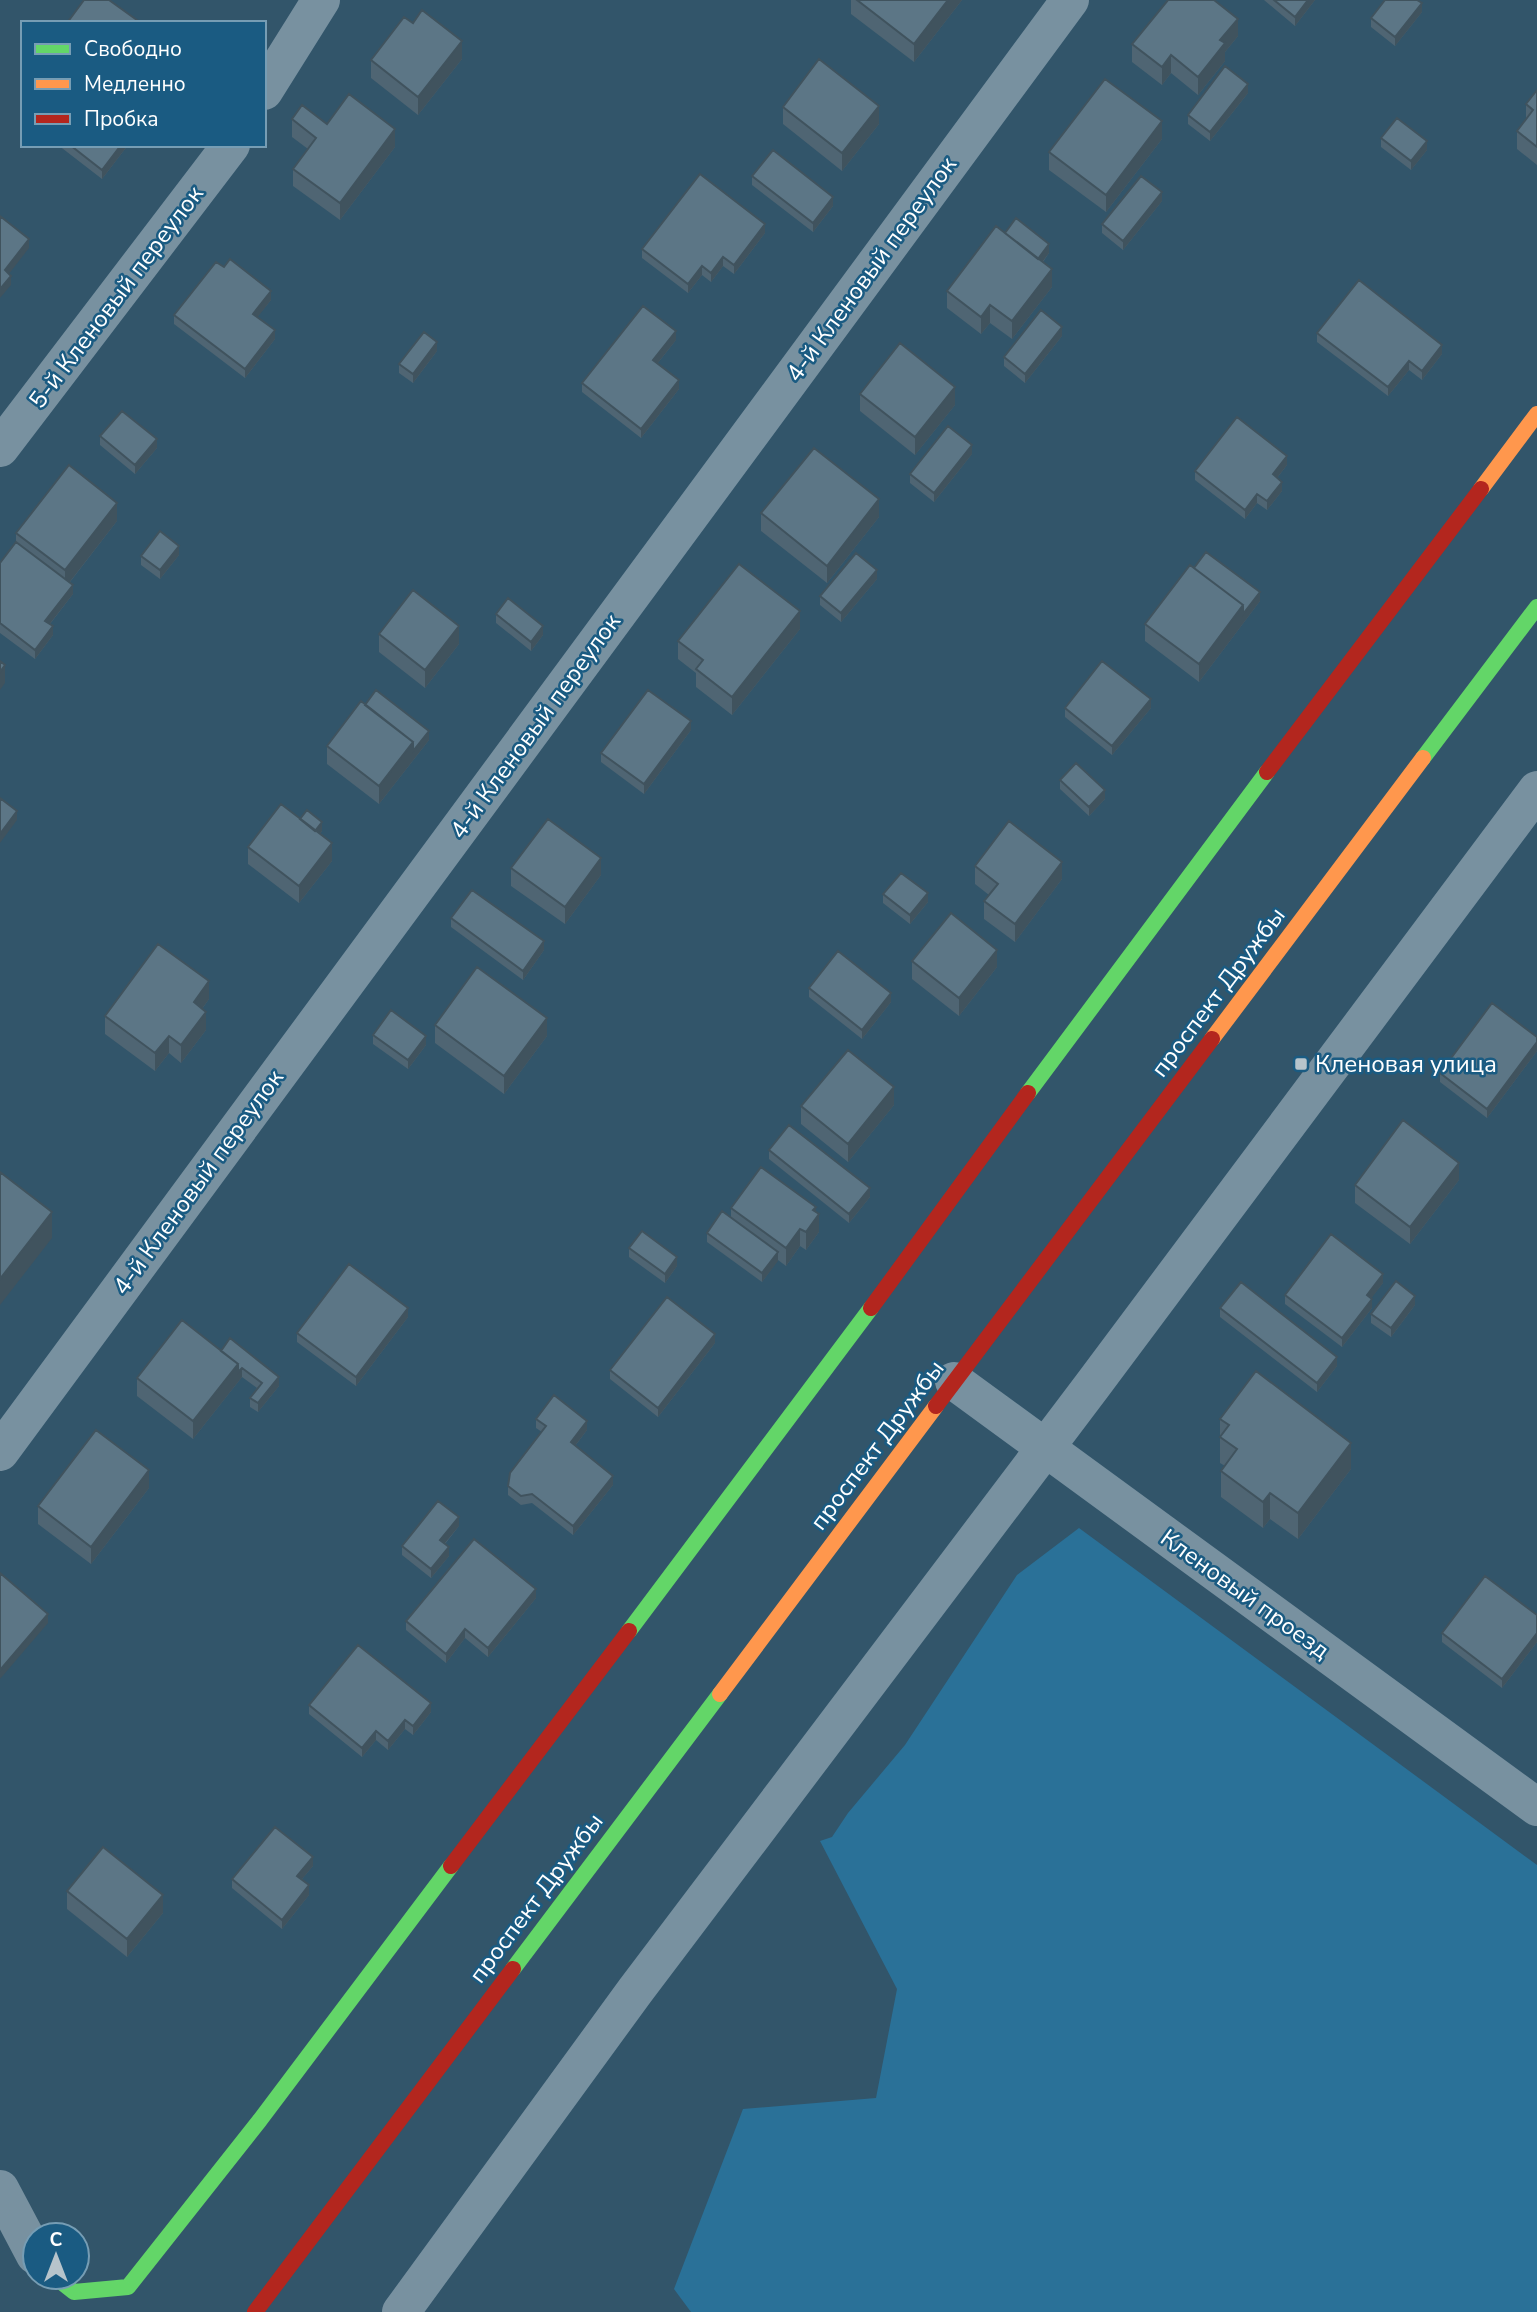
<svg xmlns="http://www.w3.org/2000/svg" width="1537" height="2312" font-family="'Nunito Sans',sans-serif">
  <rect width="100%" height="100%" fill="#32556a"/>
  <path fill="#2a7198" d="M1079,1528L1537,1865V2312H691L674,2289L743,2109L876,2098L897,1989L820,1841L832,1837L848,1813L905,1745L1017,1575Z"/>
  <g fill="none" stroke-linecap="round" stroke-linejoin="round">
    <path stroke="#7891a0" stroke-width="38" d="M264,91L321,0
      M0,448L231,145
      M954,1381L1537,1807
      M0,1452L1070,0
      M0,2189L35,2255
      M401,2312L635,1991L1092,1386L1537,790"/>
    <path stroke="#63d668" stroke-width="16" d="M1423,758L1537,607
      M1028,1093L1267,772
      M629,1631L871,1308
      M513,1969L720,1694
      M55,2277L74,2292L128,2287L260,2120L451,1866"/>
    <path stroke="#ff974d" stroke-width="16" d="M1481,489L1537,414
      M1212,1039L1423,758
      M720,1694L936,1406"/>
    <path stroke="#b3261e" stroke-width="16" d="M1267,772L1481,489
      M871,1308L1028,1093
      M936,1406L1212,1039
      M451,1866L629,1631
      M255,2312L513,1969"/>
  </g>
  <path fill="#4f6573" d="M851,0H962L914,62L851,14Z
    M1264,0H1315L1295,26Z
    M1422,12L1395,46L1371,27V18Z
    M1238,36L1225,52V61L1198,95L1171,73L1162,85L1132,62V44Z
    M462,59L418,115L371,78V60Z
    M1537,90V165L1517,149V131L1526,119V104Z
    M1248,93L1210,141L1188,124V115Z
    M783,107L879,124L842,171L783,124Z
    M292,119L327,124L395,147L340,220L293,186V169L308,149L292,137Z
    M1381,138L1427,150L1411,170L1381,147Z
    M1162,139L1106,212L1049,170V152Z
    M58,145H128L102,179Z
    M752,176L833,206L813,232L752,185Z
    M1162,201L1123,250L1102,233V224Z
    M765,233L734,274L723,266L711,282L702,275L688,293L642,258V249Z
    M1005,233L1049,253L1043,262L1052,287L1012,339L990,323L981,334L947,308V291Z
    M271,300L257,317L275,339L245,378L174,324V315Z
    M1317,333L1442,354L1422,380L1409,370L1388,396L1317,342Z
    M1062,336L1025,383L1004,366V357Z
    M676,340L657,364L679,389L641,438L582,392V383Z
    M437,351L413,383L399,373V364Z
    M860,394L955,405L915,455L860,411Z
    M100,436L157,448L135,474L100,445Z
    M972,454L934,502L910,483V474Z
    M1287,465L1277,478L1282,491L1267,510L1257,503L1245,519L1195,480V471Z
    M761,513L879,517L827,583L761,531Z
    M117,521L70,582L73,594L50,624L53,635L35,659L0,633V563L16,542V533Z
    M179,555L160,579L141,565V556Z
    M1194,568L1260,601L1199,682L1145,641V624Z
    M877,579L841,622L820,605V596Z
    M496,614L543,635L531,651L496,623Z
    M800,629L732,715L696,687V673L678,659V641Z
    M379,634L459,644L425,688L379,652Z
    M365,705L429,740L379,804L327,764V746Z
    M1065,708H1151L1112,755L1065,717Z
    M691,730L644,794L601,762V753Z
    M1060,780L1105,799L1089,816L1060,789Z
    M322,831L320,834L332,861L299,903L248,864V847Z
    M975,866L1062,879L1015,942L984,919V901L989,895L975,884Z
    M511,868L601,875L565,924L511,886Z
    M883,894L928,902L910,924L883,903Z
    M451,918L544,950L523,980L451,927Z
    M912,961L997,967L959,1016L912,979Z
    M809,988L891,1002L862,1039L809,997Z
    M209,999L202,1009L206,1030L181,1063L169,1053L155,1071L105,1034V1016Z
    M435,1025L547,1036L504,1094L435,1043Z
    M373,1035L426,1045L408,1069L373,1044Z
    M1537,1037V1051L1487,1118L1440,1082V1073Z
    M894,1105L848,1162L801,1124V1106Z
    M769,1150L870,1197L849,1223L769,1159Z
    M1459,1180L1410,1244L1355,1203V1185Z
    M731,1208L819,1232L806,1250L800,1246L786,1266L778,1260L762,1282L707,1242V1233L731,1217Z
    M629,1248L677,1266L665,1283L629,1257Z
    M1383,1283L1371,1298L1372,1308L1342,1347L1285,1304V1295Z
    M1415,1305L1391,1337L1371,1323V1314Z
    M1220,1308L1337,1366L1317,1392L1220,1317Z
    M408,1317L356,1386L297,1342V1333Z
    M715,1343L658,1417L610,1379V1370Z
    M221,1351L279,1386L258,1412L250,1407V1398L257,1388L242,1377L193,1439L137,1396V1378Z
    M536,1419L587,1430L575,1446L613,1485L573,1535L532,1503L521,1505L508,1495V1486L542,1432L536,1428Z
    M1220,1419L1351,1469L1298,1539L1270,1519L1263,1528L1221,1497V1471L1225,1466L1220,1463Z
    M149,1488L91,1564L38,1524V1506Z
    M459,1526L445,1544L449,1556L431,1578L402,1555V1546Z
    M536,1598L488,1657L465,1638L446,1663L406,1630V1621Z
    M1537,1615V1642L1502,1688L1442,1642V1633Z
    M309,1705L431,1712L413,1735L405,1729L388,1750L376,1740L362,1757L309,1714Z
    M313,1866L302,1879L309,1895L282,1929L232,1888V1879Z
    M67,1891L163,1913L127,1957L67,1909Z"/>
  <path fill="#40535e" d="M948,0H962L914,62V44Z
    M1308,0H1315L1295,26V17Z
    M1422,3V12L1395,46V37Z
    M1238,19V36L1225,52V61L1198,95V77L1220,40Z
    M462,41V59L418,115V97Z
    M1171,55V73L1162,85V67Z
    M1248,84V93L1210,141V132Z
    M879,106V124L842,171V153Z
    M1162,121V139L1106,212V195Z
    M395,129V147L340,220V203Z
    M1427,141V150L1411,170V161Z
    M121,145H128L102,179V170Z
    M1162,192V201L1123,250V241Z
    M833,197V206L813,232V223Z
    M765,224V233L734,274V265Z
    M29,239V248L5,279V270Z
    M1049,244V253L1034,273V264Z
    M723,257V266L711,282V273Z
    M702,266V275L688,293V284Z
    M1052,269V287L1012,339V321Z
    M11,276V285L0,298V289Z
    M271,291V300L253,323V314Z
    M990,305V323L981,334V317Z
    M1062,327V336L1025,383V374Z
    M275,330V339L245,378V369Z
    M676,331V340L653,369V360Z
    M437,342V351L413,383V374Z
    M1442,345V354L1422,380V371Z
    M1409,361V370L1388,396V387Z
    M679,380V389L641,438V429Z
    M955,387V405L915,455V437Z
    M157,439V448L135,474V465Z
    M972,445V454L934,502V493Z
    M1287,456V465L1273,483V474Z
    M1282,482V491L1267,510V501Z
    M1257,494V503L1245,519V510Z
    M879,499V517L827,583V566Z
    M117,503V521L65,588V570Z
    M179,546V555L160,579V570Z
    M877,570V579L841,622V613Z
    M73,585V594L45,630V621Z
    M1260,592V601L1199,682V664L1243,605Z
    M800,611V629L732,715V697Z
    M53,626V635L35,659V650Z
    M459,626V644L425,688V670Z
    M543,626V635L531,651V642Z
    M5,665V683L0,690V672Z
    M1151,699V708L1112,755V746Z
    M691,721V730L644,794V784Z
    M429,731V740L379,804V786L413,742Z
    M1105,790V799L1089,816V807Z
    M17,811V820L0,843V834Z
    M322,822V831L314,841V832Z
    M332,843V861L299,903V886Z
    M601,858V875L565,924V907Z
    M1062,862V879L1015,942V924Z
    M928,893V902L910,924V915Z
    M544,941V950L523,980V971Z
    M997,950V967L959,1016V998Z
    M209,981V999L194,1020V1002Z
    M891,993V1002L862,1039V1030Z
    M206,1012V1030L181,1063V1045Z
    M547,1018V1036L504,1094V1076Z
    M169,1036V1053L155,1071V1053Z
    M426,1036V1045L408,1069V1060Z
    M1537,1042V1051L1487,1118V1109Z
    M894,1087V1105L848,1162V1144Z
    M1459,1163V1180L1410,1244V1227Z
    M870,1188V1197L849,1223V1214Z
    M816,1207V1218L819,1214V1232L806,1250V1232L813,1210Z
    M52,1212V1238L0,1305V1279Z
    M800,1229V1246L786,1266V1248Z
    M778,1252V1261L762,1282V1273Z
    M677,1257V1266L665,1283V1274Z
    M1383,1274V1283L1367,1304V1295Z
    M1415,1296V1305L1391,1337V1328Z
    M1372,1299V1308L1342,1347V1338Z
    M408,1308V1317L356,1386V1377Z
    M715,1334V1343L658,1417V1408Z
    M1337,1357V1366L1317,1392V1383Z
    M238,1364L242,1368V1377L193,1439V1421Z
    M279,1377V1386L258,1412V1403Z
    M587,1421V1430L571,1451V1442Z
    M1351,1443V1469L1298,1539V1513Z
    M149,1470V1488L91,1564V1547Z
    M613,1476V1485L573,1535V1526Z
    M1270,1493V1519L1263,1528V1502Z
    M459,1517V1526L440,1549V1540Z
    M449,1547V1556L431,1578V1569Z
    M536,1589V1598L488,1657V1648Z
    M48,1614V1623L0,1679V1670Z
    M465,1629V1638L446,1663V1654Z
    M1537,1633V1642L1502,1688V1679Z
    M431,1703V1712L413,1735V1726Z
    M405,1720V1729L388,1750V1741Z
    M376,1731V1740L362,1757V1748Z
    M313,1857V1866L297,1885V1876Z
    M309,1885V1895L282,1929V1920Z
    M163,1895V1913L127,1957V1939Z"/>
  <path fill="#5c7686" stroke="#40535e" stroke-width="2" d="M84,0H109L141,23H67Z
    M857,0H948L914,44Z
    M1168,0H1214L1238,19L1220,40L1225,43L1198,77L1171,55L1162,67L1132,44Z
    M1274,0H1308L1295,17Z
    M1385,0H1417L1422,3L1395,37L1371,18Z
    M422,10L462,41L418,97L371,60L404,17L413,23Z
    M819,59L879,106L842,153L783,107Z
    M1225,66L1248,84L1210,132L1188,115Z
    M1105,79L1162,121L1106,195L1049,152Z
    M1537,90V147L1517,131L1533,110L1526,104Z
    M349,94L395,129L340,203L293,169L316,138L292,119L302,105L327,124Z
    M1397,118L1427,141L1411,161L1381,138Z
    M70,145H121L102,170Z
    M773,150L833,197L813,223L752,176Z
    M700,174L765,224L734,265L723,257L711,273L702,266L688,284L642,249Z
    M1141,176L1162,192L1123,241L1102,224Z
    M0,216L29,239L5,270L11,276L0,289Z
    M1016,218L1049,244L1038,259L1005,233Z
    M996,226L1052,269L1012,321L990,305L981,317L947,291Z
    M230,259L271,291L253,314L275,330L245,369L174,315L216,262L224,267Z
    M1359,280L1442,345L1422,371L1409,361L1388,387L1317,333Z
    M643,306L676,331L653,360L679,380L641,429L582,383Z
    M1041,310L1062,327L1025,374L1004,357Z
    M424,332L437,342L413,374L399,364Z
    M900,343L955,387L915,437L860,394Z
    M122,411L157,439L135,465L100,436Z
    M1237,417L1287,456L1273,474L1282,482L1267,501L1257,494L1245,510L1195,471Z
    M948,426L972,445L934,493L910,474Z
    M814,448L879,499L827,566L761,513Z
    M69,465L117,503L65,570L16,533Z
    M160,531L179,546L160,570L141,556Z
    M16,542L73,585L45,621L53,626L35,650L0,623V563Z
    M1206,552L1260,592L1243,614V605L1194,568Z
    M856,553L877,570L841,613L820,596Z
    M739,564L800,611L732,697L696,669L703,660L678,641Z
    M1190,565L1243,605L1199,664L1145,624Z
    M413,590L459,626L425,670L379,634Z
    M508,598L543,626L531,642L496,614Z
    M0,661L5,665L0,672Z
    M1102,661L1151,699L1112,746L1065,708Z
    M376,690L429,731L413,751V742L365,705Z
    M648,690L691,721L644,784L601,753Z
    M361,701L413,742L379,786L327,746Z
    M1076,763L1105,790L1089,807L1060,780Z
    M0,798L17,811L0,834Z
    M281,804L332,843L299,886L248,847Z
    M307,810L322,822L315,831L300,819Z
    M548,819L601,858L565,907L511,868Z
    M1009,821L1062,862L1015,924L984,901L998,884L975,866Z
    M901,873L928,893L910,915L883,894Z
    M472,890L544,941L523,971L451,918Z
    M951,913L997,950L959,998L912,961Z
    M158,944L209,981L194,1002L206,1012L181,1045L169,1036L155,1053L105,1016Z
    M838,951L891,993L862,1030L809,988Z
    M477,967L547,1018L504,1076L435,1025Z
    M1492,1003L1537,1037V1042L1487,1109L1440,1073Z
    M391,1010L426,1036L408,1060L373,1035Z
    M848,1050L894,1087L848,1144L801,1106Z
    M1403,1120L1459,1163L1410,1227L1355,1185Z
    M789,1125L870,1188L849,1214L769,1150Z
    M761,1167L816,1207L813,1210L819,1214L806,1232L800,1229L786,1248L731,1208Z
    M0,1172L52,1212L0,1279Z
    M722,1211L778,1252L762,1273L707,1233Z
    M642,1231L677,1257L665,1274L629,1248Z
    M1331,1234L1383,1274L1367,1295L1372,1299L1342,1338L1285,1295Z
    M349,1264L408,1308L356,1377L297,1333Z
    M1396,1281L1415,1296L1391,1328L1371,1314Z
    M1241,1282L1337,1357L1317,1383L1220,1308Z
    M667,1297L715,1334L658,1408L610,1370Z
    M182,1320L238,1364L193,1421L137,1378Z
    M230,1338L279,1377L258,1403L250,1398L262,1383L242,1368L238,1372V1364L221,1351Z
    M1256,1371L1351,1443L1298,1513L1270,1493L1263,1502L1221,1471L1237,1449L1220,1437L1229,1425L1220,1419Z
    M554,1395L587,1421L571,1442L613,1476L573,1526L532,1494L521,1496L508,1486L510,1473L546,1426L536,1419Z
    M96,1430L149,1470L91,1547L38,1506Z
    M438,1501L459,1517L440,1540L449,1547L431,1569L402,1546Z
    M474,1539L536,1589L488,1648L465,1629L446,1654L406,1621Z
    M0,1573L48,1614L0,1670Z
    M1485,1576L1537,1615V1633L1502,1679L1442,1633Z
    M358,1645L431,1703L413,1726L405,1720L388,1741L376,1731L362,1748L309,1705Z
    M275,1827L313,1857L297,1876L309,1885L282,1920L232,1879Z
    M103,1847L163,1895L127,1939L67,1891Z"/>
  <rect fill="#b7c4cb" stroke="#1a5b82" stroke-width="2.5" x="1294" y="1057" width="14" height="14" rx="3.5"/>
  <g text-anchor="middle" stroke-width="5" stroke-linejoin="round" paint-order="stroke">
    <g font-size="24" fill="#fff" stroke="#1a5b82">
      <text transform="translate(871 269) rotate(-54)" y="8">4-й Кленовый переулок</text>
      <text transform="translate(116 297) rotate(-53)" y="8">5-й Кленовый переулок</text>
      <text transform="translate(535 726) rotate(-54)" y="8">4-й Кленовый переулок</text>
      <text transform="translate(1218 992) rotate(-53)" y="8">проспект Дружбы</text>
      <text transform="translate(198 1182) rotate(-54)" y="8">4-й Кленовый переулок</text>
      <text transform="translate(877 1445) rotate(-53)" y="8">проспект Дружбы</text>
      <text transform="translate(1245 1594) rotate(36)" y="8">Кленовый проезд</text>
      <text transform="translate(536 1898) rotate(-53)" y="8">проспект Дружбы</text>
    </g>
    <g font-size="24" fill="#fff" stroke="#1a5b82" text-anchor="start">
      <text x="1315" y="1072">Кленовая улица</text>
    </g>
  </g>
  <rect x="21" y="21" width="245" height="126" fill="#1a5b82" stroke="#769db4" stroke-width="2"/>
  <rect x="35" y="44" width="35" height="10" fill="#63d668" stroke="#769db4" stroke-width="2"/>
  <text x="84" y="56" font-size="21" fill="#ffffff">Свободно</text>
  <rect x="35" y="79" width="35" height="10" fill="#ff974d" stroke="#769db4" stroke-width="2"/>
  <text x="84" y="91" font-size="21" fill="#ffffff">Медленно</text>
  <rect x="35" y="114" width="35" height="10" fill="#b3261e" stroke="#769db4" stroke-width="2"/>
  <text x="84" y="126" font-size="21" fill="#ffffff">Пробка</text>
  <g transform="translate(56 2256)"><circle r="33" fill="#1a5b82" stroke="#769db4" stroke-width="2"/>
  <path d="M0-5L12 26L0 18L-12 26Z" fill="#b7c4cb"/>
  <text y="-10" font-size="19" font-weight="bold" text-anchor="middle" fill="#ffffff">С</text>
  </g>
</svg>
